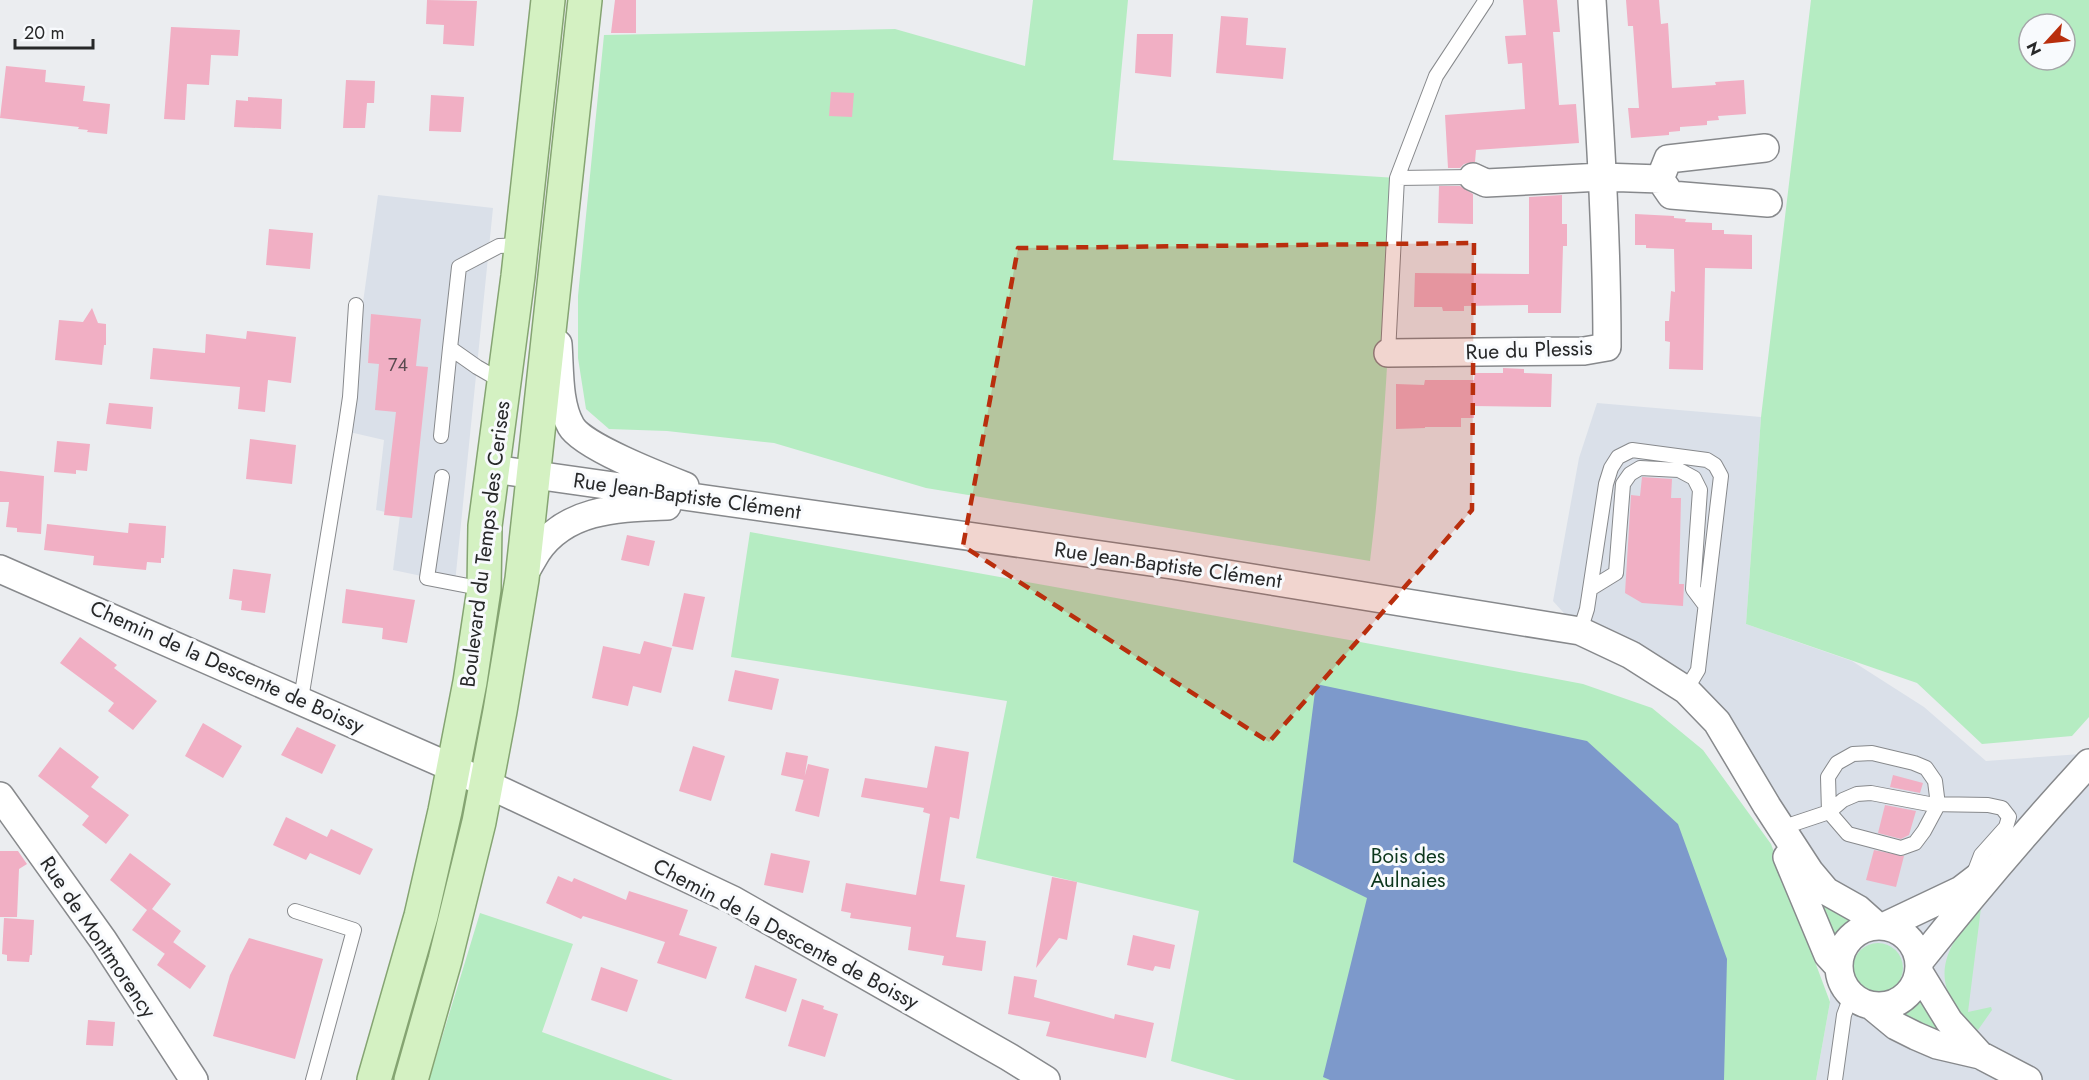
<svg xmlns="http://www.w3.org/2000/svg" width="2089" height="1080" font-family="Jost,sans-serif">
  <rect width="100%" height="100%" fill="#ebedf0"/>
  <path fill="#dae0e9" d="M378,195L493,208L455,583L393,570L400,515L376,510L384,440L345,431Z
    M1597,403L1761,417L1746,624L1852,661L1924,707L1986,761L2081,754L2089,756V1080H1816L1830,1002V968L1789,863L1717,722L1580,631L1553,601L1579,458Z"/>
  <path fill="#b5ecc2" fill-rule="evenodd" d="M1033,0H1128L1113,160L1397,178C1390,305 1386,434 1370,561L926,488L774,443L667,431L609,429L586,409L578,358V296L604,35L895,29L1025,66Z
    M1811,0H2089V717L2072,736L1982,744L1917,683L1746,624L1761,417ZM2029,24H2065V60H2029Z
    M750,532L1355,641L1583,684L1652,708L1703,750L1771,844L1830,1002L1816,1080H1236L1171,1061L1199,911L976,858L1007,701L731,657Z
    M1816,890L1856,921L1846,927L1834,944Z
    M1981,908L1968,1012L1991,1007L1992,1010L1978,1030C1966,1022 1961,1015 1953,1003C1931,965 1956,935 1981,908Z
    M480,913L573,944L542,1032L673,1080H429Z
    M1853 968a25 25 0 1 1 50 0a25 25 0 1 1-50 0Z
    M1924,997L1944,1035L1901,1012Z"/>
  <path fill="#7d99cb" d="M1316,684L1587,741L1678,824L1727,959L1724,1080H1330L1323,1077L1367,898L1293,862Z"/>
  <path fill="#f1afc4" d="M427,0L477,1L474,46L443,44L444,25L426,24Z
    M615,0H636V33H611Z
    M1523,0H1557L1560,32H1553L1559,105L1576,104L1579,143L1476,150L1475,162L1464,164L1460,168H1448L1445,115L1525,109L1522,63L1508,64L1505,36L1526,35Z
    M1626,0H1659L1661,24L1668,23L1672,88L1716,85L1715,82L1744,80L1746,114L1718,116L1719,120L1707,121V125L1680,127V131L1669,132V135L1631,138L1628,108H1639L1633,26H1628Z
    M1221,16L1248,18L1246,45L1286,48L1283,79L1216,73Z
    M171,27L240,30L238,56L211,55L209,85L187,84L185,120L164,119Z
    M1137,34H1173L1171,77L1135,73Z
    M6,66L46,70L45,82L85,86L83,101L110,104L107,134L87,132L88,130L78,129L79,127L0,118Z
    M346,80L375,81L374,103H367L365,128H343Z
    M831,92L854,93L852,117L829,116Z
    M431,95L464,97L461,132L429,131Z
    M248,97L282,99L281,129L234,127L236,100L248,101Z
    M1439,186H1460L1473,194V224L1438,223Z
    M1562,195V224H1567V246H1563L1561,313H1528V305L1464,306V311H1443L1442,307H1414L1415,273L1529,274V197Z
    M1635,214L1674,216V218L1686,219L1685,222L1712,223V230H1724V234L1752,235V269L1705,268L1703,370L1669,369L1670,342L1665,341V321H1669L1671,291L1675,292L1674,249L1646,248V245H1635Z
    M269,229L313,233L310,269L266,265Z
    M92,308L98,323L106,324V345H104L102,365L55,360L59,320L83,322Z
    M371,314L421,319L416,366L428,367L412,518L384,515L396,412L375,410L379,364L368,363Z
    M247,331L296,337L291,383L268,380L265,412L238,409L240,387L150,379L153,348L205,353L206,334L246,339Z
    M1503,368L1524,369V373L1552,374L1551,407L1474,406V418H1461V427H1425V428L1396,429V384L1424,385L1425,380H1474L1475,373H1503Z
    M109,403L153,407L151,429L106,424Z
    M250,439L296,445L292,484L246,479Z
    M57,441L90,444L87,471L76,470V474L54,472Z
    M0,471L44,476L41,534L17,532V528L6,527L9,502H0Z
    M1642,477L1672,479L1671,498H1681L1679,584H1684L1683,606L1642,603L1625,593L1631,495L1640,496Z
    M129,523L166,526L164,558H161V563L147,562L146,570L93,565L94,556L44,550L47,524L128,533Z
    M627,535L655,541L649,566L621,560Z
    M233,569L271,574L265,613L241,610L242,601L229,599Z
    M346,589L415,600L407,643L382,639L383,628L342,623Z
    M684,593L705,597L693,650L672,646Z
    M80,637L117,665L114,668L157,701L133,730L108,711L114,703L60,663Z
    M644,641L672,648L661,693L633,686L628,706L592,698L603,646L640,654Z
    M735,670L779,679L772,710L728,701Z
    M203,723L242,746L223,778L185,756Z
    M297,727L336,745L322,774L281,755Z
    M693,746L725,756L711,801L679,791Z
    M935,746L969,752L959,819L950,817L940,881L965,885L956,937L986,941L982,971L942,965L944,956L908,950L911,927L850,918L851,913L841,911L846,883L916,895L930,814L923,812L924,808L861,797L865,778L927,788Z
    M60,747L99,777L91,787L129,815L106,844L82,825L89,816L38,776Z
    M786,752L808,756L804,780L781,775Z
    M808,764L829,769L819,817L795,811Z
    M1893,775L1923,783L1920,793L1890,787Z
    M1885,805L1916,811L1909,835L1901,839L1878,833Z
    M286,817L327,837L331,829L373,849L360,875L310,853L306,860L273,845Z
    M1874,850L1904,856L1896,887L1866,880Z
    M0,851H18L27,864L19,869L17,917H0Z
    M130,853L171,884L152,909L181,931L165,954L132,930L147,910L110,880Z
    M771,853L810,861L803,893L764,885Z
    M558,876L572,882L574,878L626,900L629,891L688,910L679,935L717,947L706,979L657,963L665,942L583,916L581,919L546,903Z
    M1052,877L1077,882L1067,940L1059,938L1036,968Z
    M4,918L34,920L32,955H30L29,962L7,961V955L2,954Z
    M1133,935L1175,945L1170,969L1155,966L1153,971L1127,965Z
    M249,938L323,959L295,1059L213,1036L230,975Z
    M173,942L206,966L190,989L157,965Z
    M755,965L797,979L786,1012L745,998Z
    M601,967L638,980L627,1012L591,1000Z
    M1014,976L1037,980L1034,997L1114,1019L1115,1014L1154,1023L1146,1058L1046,1036L1050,1022L1008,1014Z
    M802,999L824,1006L823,1009L838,1014L825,1057L788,1046Z
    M88,1020L115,1022L113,1046L86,1045Z"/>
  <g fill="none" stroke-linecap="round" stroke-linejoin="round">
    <g stroke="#87898c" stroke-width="16">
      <path id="lane" d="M1397,178L1473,177
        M1388,353L1397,178L1436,76L1486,0
        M503,382L477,367L450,348L459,267L499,246L521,245
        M441,436L450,348
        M442,477L427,578L484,589
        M1590,589L1616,573L1623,484L1630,474L1640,468L1679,470L1694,478L1700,490L1693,589L1705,605
        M1580,631L1587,609L1606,484L1611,468L1618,457L1632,450L1707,460L1715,465L1721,476L1698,670L1686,690
        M301,699L345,431L350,397L356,305
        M1829,812L1843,800L1857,794L1871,793L1929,804L1988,805L2002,808L2009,817L2006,827L1981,855L1971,881
        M1781,828L1829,812L1848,834L1901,848L1915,843L1924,831L1938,805L1935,781L1926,768L1914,763L1872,753L1853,754L1837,763L1828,777L1829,812
        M295,911L354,930L313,1080
        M1835,1080L1844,1015L1851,996"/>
    </g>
    <g stroke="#87898c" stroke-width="30">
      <path id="street" d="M1473,177L1486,183L1602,177L1660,179L1668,159L1765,148
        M1660,179L1671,195L1768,203
        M558,344C560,370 558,403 571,426C582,446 662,477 685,486
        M1388,353L1584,351L1607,347C1607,231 1599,116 1592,0
        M493,469L1172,565L1580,631L1631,655L1686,690L1717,722L1767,806L1810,872L1826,891L1858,909L1877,926
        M0,569L453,768L733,900L1009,1057L1046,1080
        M523,576C528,568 532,560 537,552C567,508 620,508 667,506
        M0,796L103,940L194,1080
        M1787,857L1828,955L1838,966
        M1839 966a40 40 0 1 1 80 0a40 40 0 1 1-80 0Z
        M1885,926L1961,890L1978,877
        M1919,962C1973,894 2030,827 2089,763
        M1919,972L1949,1021L1980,1055
        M1873,1007L1896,1026L1916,1036L1937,1045L1980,1055L2028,1080"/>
    </g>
    <g stroke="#85a472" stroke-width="36">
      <path id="primary" d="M374,1080L421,916L445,811L470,682L484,589L485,526L518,276L548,0
        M411,1080L445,960L479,822L500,711L522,579L585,0"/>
    </g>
    <use href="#lane" stroke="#fff" stroke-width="14"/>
    <use href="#street" stroke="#fff" stroke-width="27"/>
    <use href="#primary" stroke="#d4f1c2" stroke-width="33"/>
  </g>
  <path fill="#b92e0d" fill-opacity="0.2" stroke="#b92e0d" stroke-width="4.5" stroke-dasharray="12 8" stroke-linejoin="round" d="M1474,243L1472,510L1269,742L963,546L1018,248Z"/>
  <g text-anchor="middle" stroke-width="6" stroke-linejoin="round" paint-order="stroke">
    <g font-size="18" fill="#5a4a50">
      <text x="398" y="371">74</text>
    </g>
    <g font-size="21" fill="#272829" stroke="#f8fafd">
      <text transform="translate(1529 350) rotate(-2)" y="7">Rue du Plessis</text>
      <text transform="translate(687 496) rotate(8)" y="7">Rue Jean-Baptiste Clément</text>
      <text transform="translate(485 544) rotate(-83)" y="7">Boulevard du Temps des Cerises</text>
      <text transform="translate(1168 565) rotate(8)" y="7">Rue Jean-Baptiste Clément</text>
      <text transform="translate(227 667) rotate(24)" y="7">Chemin de la Descente de Boissy</text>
      <text transform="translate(786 934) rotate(28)" y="7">Chemin de la Descente de Boissy</text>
      <text transform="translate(98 937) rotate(56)" y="7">Rue de Montmorency</text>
    </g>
    <g font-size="21" fill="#0c361c" stroke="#f8fafd">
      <text x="1408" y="863">Bois des<tspan x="1408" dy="24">Aulnaies</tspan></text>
    </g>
  </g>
  <g transform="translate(2047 42) rotate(243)"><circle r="28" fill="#f8fafd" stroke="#a4a6a8" stroke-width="1.5"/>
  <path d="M0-4.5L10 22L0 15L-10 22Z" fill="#b92e0d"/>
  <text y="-9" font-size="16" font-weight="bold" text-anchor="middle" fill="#272829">N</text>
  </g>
  <path d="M15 39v9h78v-9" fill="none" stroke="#272829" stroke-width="3"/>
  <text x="24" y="39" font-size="18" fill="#272829" stroke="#f8fafd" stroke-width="4.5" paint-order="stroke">20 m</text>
</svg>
